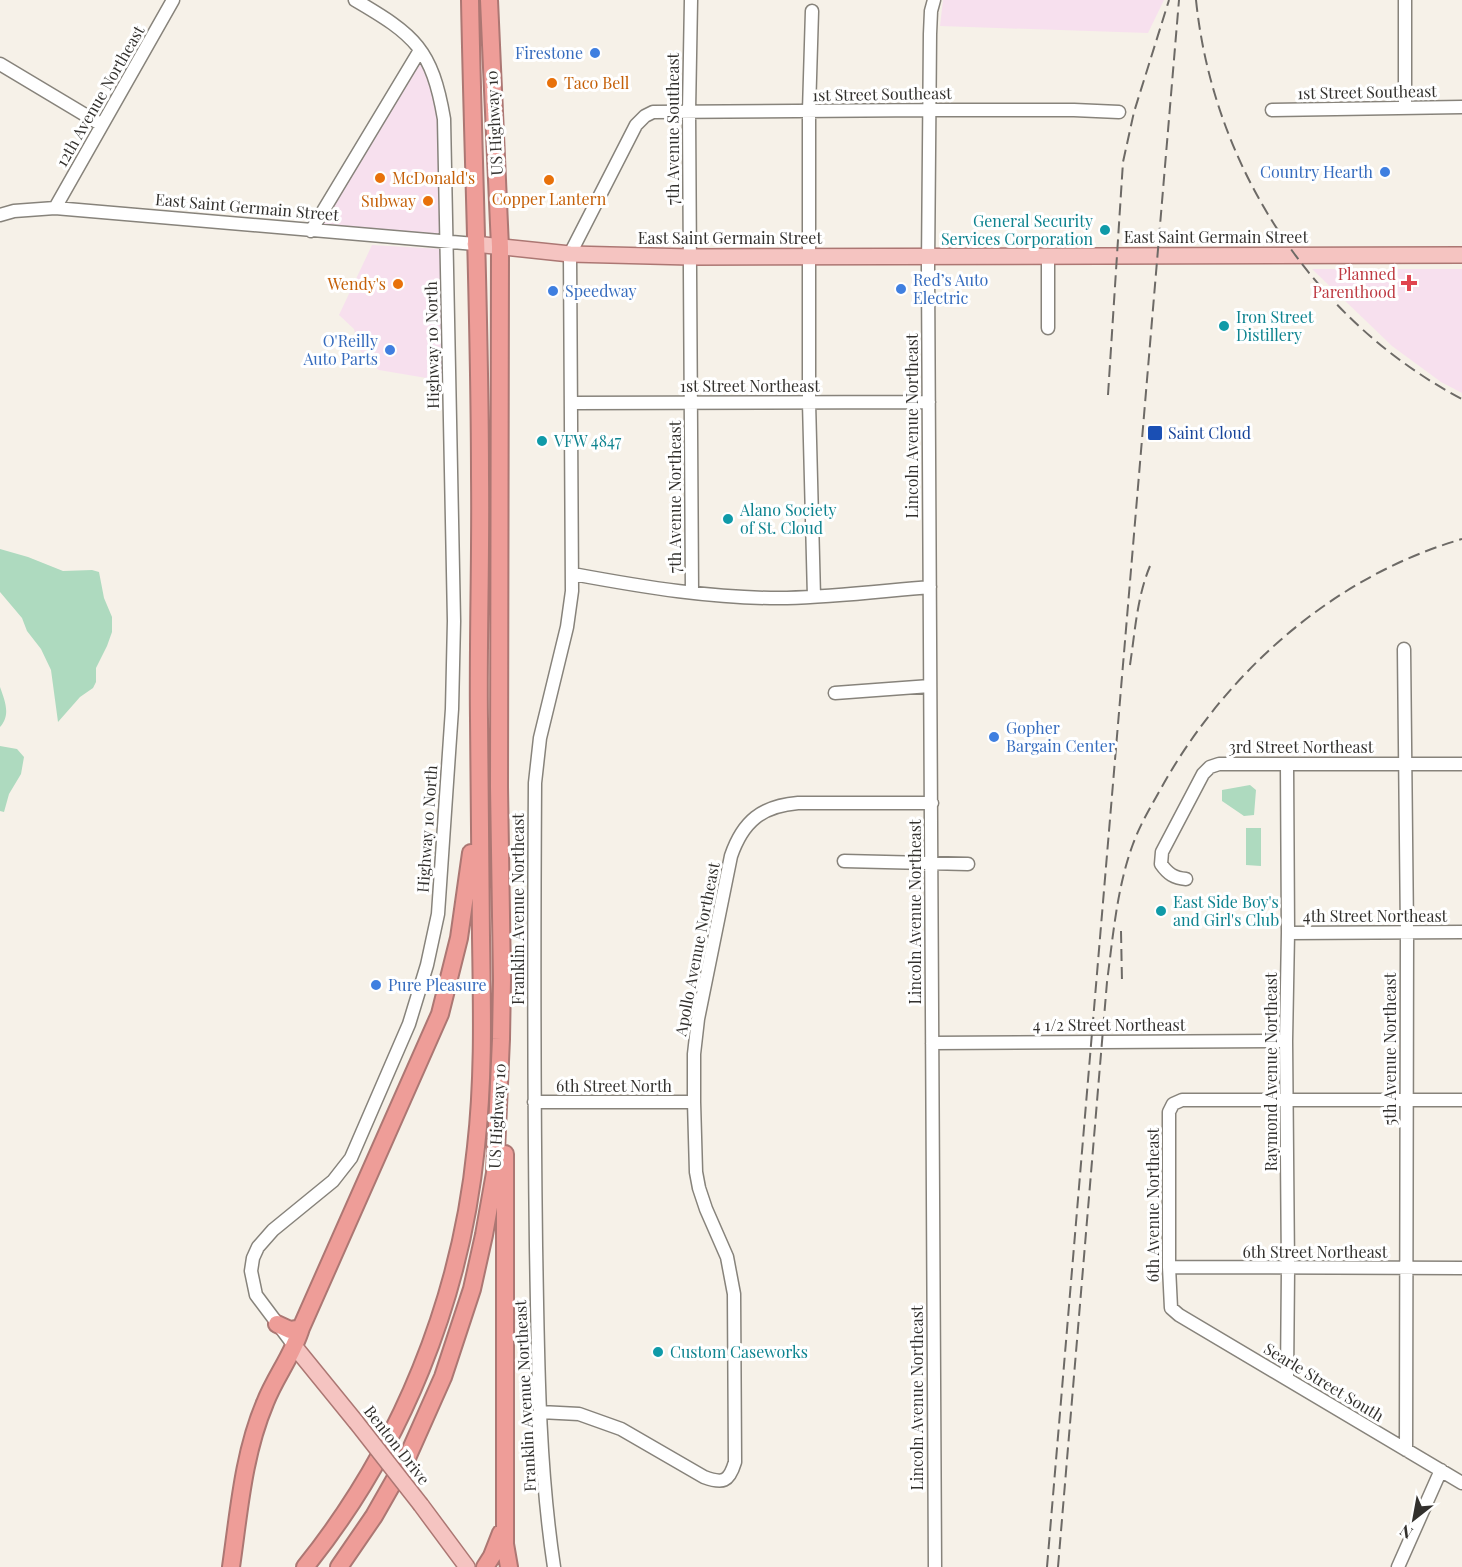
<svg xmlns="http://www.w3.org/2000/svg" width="1462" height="1567" font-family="'Playfair Display',serif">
  <rect width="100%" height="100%" fill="#f6f1e8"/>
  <path fill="#f7e0ee" d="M943,0H1164L1148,33L940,26Z
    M420,59L438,100L442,235L321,226Z
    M372,245L441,249L444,381L379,370L372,365L358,348L354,329L339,315Z
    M1312,269H1462V393L1441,382L1392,346Z"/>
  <path fill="#aedabf" d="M0,549L28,557L63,571L92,570L99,572L104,598L112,617V632L107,646L96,668V682L93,688L80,697L58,722L51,670L41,649L27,631L22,618L0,592Z
    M0,687C5,701 11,715 0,727Z
    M0,746L17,749L24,757L21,774L9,794L4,812L0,811Z
    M1250,785L1256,790L1254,815L1244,816L1222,801V790Z
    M1246,828H1261V866L1246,865Z"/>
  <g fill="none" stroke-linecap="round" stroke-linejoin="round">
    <g stroke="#87837b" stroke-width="15">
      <path id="minor" d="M691,0L689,111L692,592
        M934,0L931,11L930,34L928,268L935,1567
        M812,11L809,111V402L814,597
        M0,64L102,125
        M1405,107V0
        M1272,110L1462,107
        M55,208L173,0
        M0,215L14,211L55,208L475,244
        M311,231L420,50
        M1048,328V256
        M572,403L929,402
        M573,574C643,587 715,599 787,598C835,597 882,591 930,587
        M1404,649L1407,932L1406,1450
        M835,693L930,686
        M844,861L968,864
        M1186,879C1174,878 1168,874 1161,864L1162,852L1203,774L1210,767L1219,764H1462
        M1288,933L1462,932
        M932,1043L1286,1041
        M1462,1100H1182L1173,1104L1169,1112V1267L1171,1308L1179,1315L1462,1483
        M534,1102H694
        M1169,1267L1462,1268
        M295,1347L256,1295L251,1271L253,1258L258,1247L273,1230L333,1181L351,1158L409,1024L427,965L438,914L452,709L454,621L444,119C432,49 415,35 355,0
        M1287,1379L1288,1269L1286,1041L1288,933L1287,764
        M540,1412L579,1414L621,1429L704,1477C723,1484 729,1482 735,1462L734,1294L727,1257L706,1209L699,1188L696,1172L694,1102V1054L698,1019L731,856C743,821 762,806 798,803H932
        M554,1567C538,1461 538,1353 536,1246C534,1092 534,937 535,783L540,738L567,627L572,591L570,254L636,125L645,116L653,112L929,110H1074L1119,112
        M1398,1567L1441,1470"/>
    </g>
    <g stroke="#ac7773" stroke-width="18">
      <path id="major" d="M475,244L570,254L690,257L1462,255
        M295,1347L356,1422
        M421,1505L467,1567"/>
    </g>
    <g stroke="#ac7773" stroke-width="20">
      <path id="highway" d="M505,1154V1544L509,1567
        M277,1324L290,1330L301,1328
        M231,1567C239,1512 243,1455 265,1403C275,1377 293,1355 301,1328L440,1014L459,938L471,853
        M305,1567C401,1448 461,1299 476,1147C484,1077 482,1007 481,937C480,864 479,791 479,719C478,638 481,557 480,476C480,318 473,159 470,0
        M339,1567L374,1516L407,1458L443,1377L472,1289L484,1235L495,1173L501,1039L502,980L499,787L500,247L489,0
        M485,1567L492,1556L501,1533"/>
    </g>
    <use href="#minor" stroke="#fff" stroke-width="12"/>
    <use href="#major" stroke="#f5c4c1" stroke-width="15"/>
    <use href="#highway" stroke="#ee9d98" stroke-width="16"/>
    <path stroke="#6d6a66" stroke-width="2" stroke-dasharray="12 6" stroke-linecap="butt" d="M1196,0C1213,166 1313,321 1462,399
      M1108,395L1123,162L1134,112L1169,0
      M1130,665C1135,632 1137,597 1150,566
      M1121,931L1122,982
      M1047,1567L1179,0
      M1058,1567L1107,982C1113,936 1117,887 1133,844C1141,822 1153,803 1164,783C1229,669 1335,576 1462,539"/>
    <g stroke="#ac7773" stroke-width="18" stroke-linecap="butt">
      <path id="major-bridge" d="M356,1422L421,1505"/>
    </g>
    <use href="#major-bridge" stroke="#f5c4c1" stroke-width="15"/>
  </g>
  <g fill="#3f7fe0" stroke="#fff" stroke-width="2">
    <circle cx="595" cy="53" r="6"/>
    <circle cx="1385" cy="172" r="6"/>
    <circle cx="901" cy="289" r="6"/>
    <circle cx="553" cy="291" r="6"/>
    <circle cx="390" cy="350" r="6"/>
    <circle cx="994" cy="737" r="6"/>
    <circle cx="376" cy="985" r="6"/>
  </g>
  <g fill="#e8710a" stroke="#fff" stroke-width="2">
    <circle cx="552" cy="83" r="6"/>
    <circle cx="380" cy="178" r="6"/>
    <circle cx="549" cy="180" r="6"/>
    <circle cx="428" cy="201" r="6"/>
    <circle cx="398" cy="284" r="6"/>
  </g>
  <g fill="#0f9aa8" stroke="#fff" stroke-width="2">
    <circle cx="1105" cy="230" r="6"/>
    <circle cx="1224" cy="326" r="6"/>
    <circle cx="542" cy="441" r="6"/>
    <circle cx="728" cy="519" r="6"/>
    <circle cx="1161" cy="911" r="6"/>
    <circle cx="658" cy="1352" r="6"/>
  </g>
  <path fill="#e0444e" stroke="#fff" stroke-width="2" d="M1406 274h6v6h6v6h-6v6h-6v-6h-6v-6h6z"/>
  <rect fill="#1a4fb4" stroke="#fff" stroke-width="2" x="1147" y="425" width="16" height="16" rx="3"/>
  <g text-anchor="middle" stroke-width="6" stroke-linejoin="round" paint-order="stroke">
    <g font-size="16" fill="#366cbe" stroke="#fff" text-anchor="start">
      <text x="583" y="59" text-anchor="end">Firestone</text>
      <text x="1373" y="178" text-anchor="end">Country Hearth</text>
      <text x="913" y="286">Red’s Auto<tspan x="913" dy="18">Electric</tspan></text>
      <text x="565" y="297">Speedway</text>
      <text x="378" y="347" text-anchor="end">O'Reilly<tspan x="378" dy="18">Auto Parts</tspan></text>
      <text x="1006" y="734">Gopher<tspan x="1006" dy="18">Bargain Center</tspan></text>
      <text x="388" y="991">Pure Pleasure</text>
    </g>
    <g font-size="16" fill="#c56008" stroke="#fff" text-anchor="start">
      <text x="564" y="89">Taco Bell</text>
      <text x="392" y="184">McDonald's</text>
      <text x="549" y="205" text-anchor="middle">Copper Lantern</text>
      <text x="416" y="207" text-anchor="end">Subway</text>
      <text x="386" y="290" text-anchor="end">Wendy's</text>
    </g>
    <g font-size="16" fill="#32302d" stroke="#fff">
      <text transform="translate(1367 92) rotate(-1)" y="6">1st Street Southeast</text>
      <text transform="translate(882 94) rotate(-1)" y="6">1st Street Southeast</text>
      <text transform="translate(100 96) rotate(-60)" y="6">12th Avenue Northeast</text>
      <text transform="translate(494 123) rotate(-93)" y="6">US Highway 10</text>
      <text transform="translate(673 129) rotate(-90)" y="6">7th Avenue Southeast</text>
      <text transform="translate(247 207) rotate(5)" y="6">East Saint Germain Street</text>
      <text x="1216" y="243">East Saint Germain Street</text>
      <text x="730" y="244">East Saint Germain Street</text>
      <text transform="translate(432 345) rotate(-91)" y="6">Highway 10 North</text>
      <text x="750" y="392">1st Street Northeast</text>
      <text transform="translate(912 426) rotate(-90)" y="6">Lincoln Avenue Northeast</text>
      <text transform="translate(675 497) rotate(-90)" y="6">7th Avenue Northeast</text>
      <text x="1301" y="753">3rd Street Northeast</text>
      <text transform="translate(427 829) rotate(-86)" y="6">Highway 10 North</text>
      <text transform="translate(518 909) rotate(-90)" y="6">Franklin Avenue Northeast</text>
      <text transform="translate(915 912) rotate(-90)" y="6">Lincoln Avenue Northeast</text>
      <text x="1375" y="922">4th Street Northeast</text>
      <text transform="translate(697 949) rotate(-79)" y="6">Apollo Avenue Northeast</text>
      <text x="1109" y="1031">4 1/2 Street Northeast</text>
      <text transform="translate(1390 1049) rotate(-90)" y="6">5th Avenue Northeast</text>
      <text transform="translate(1271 1072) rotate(-90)" y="6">Raymond Avenue Northeast</text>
      <text x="614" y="1092">6th Street North</text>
      <text transform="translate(497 1116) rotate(-87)" y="6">US Highway 10</text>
      <text transform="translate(1153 1205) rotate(-90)" y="6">6th Avenue Northeast</text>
      <text x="1315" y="1258">6th Street Northeast</text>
      <text transform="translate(1324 1382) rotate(31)" y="6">Searle Street South</text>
      <text transform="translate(525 1396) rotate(-93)" y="6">Franklin Avenue Northeast</text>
      <text transform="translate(917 1398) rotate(-90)" y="6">Lincoln Avenue Northeast</text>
      <text transform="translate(397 1445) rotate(52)" y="6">Benton Drive</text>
    </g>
    <g font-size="16" fill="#0d838f" stroke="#fff" text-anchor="start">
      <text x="1093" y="227" text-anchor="end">General Security<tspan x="1093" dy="18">Services Corporation</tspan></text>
      <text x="1236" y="323">Iron Street<tspan x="1236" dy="18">Distillery</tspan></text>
      <text x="554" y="447">VFW 4847</text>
      <text x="740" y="516">Alano Society<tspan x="740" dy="18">of St. Cloud</tspan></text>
      <text x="1173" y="908">East Side Boy's<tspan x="1173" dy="18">and Girl's Club</tspan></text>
      <text x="670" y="1358">Custom Caseworks</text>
    </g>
    <g font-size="16" fill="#be3a42" stroke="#fff" text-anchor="end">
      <text x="1396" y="280">Planned<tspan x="1396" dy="18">Parenthood</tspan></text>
    </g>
    <g font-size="16" fill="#164399" stroke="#fff" text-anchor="start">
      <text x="1168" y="439">Saint Cloud</text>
    </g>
  </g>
  <g transform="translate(1414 1519) rotate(211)" stroke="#ffffff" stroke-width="4.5" paint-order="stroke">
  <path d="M0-4.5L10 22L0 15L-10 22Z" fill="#32302d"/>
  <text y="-9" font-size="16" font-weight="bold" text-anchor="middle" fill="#32302d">N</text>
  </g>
</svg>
